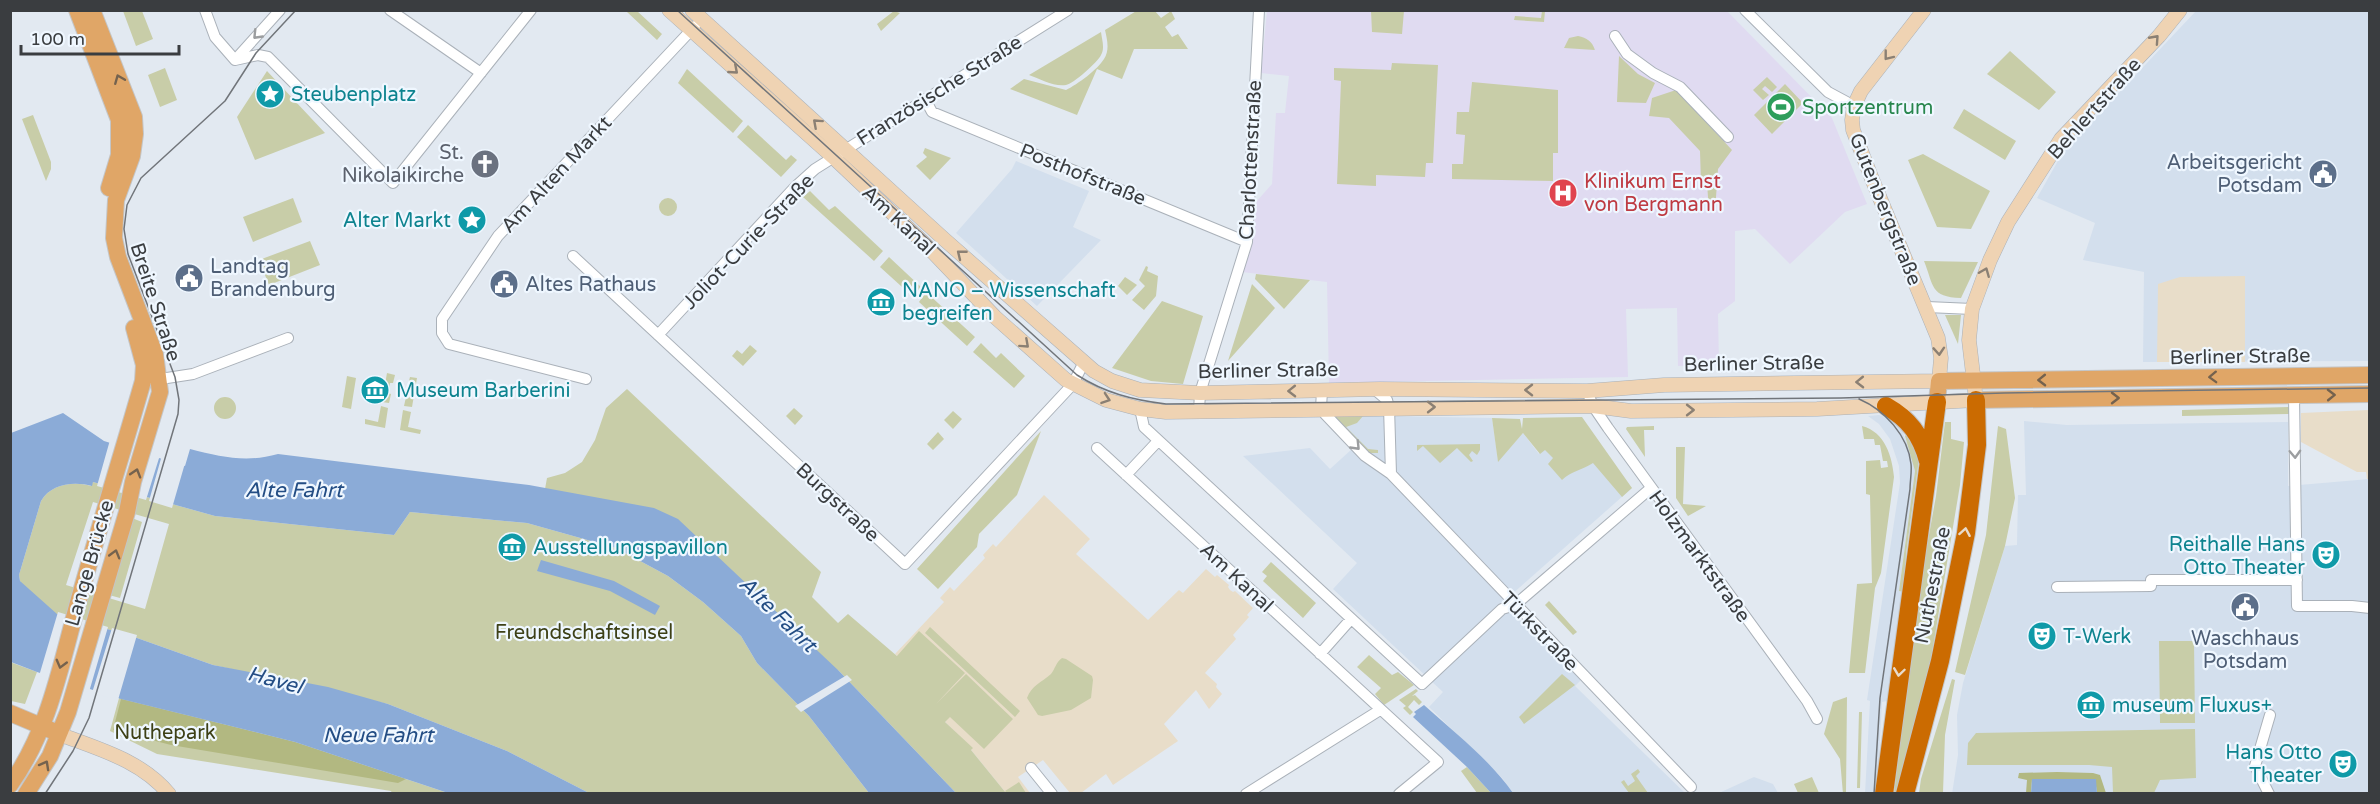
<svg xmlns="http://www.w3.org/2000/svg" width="2380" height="804" font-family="'Varela Round',sans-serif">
  <rect width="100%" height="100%" fill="#e2e9f1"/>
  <path fill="#d3dfed" d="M2196,11H2369V361L2143,362L2144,272L2083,260L2095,223L2037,198L2063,152Z
    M1016,161L1089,191L1073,227L1101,240L1037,306L956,233L1012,169Z
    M1333,415L1492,418L1498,461L1523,433L1539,454L1552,432L1632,488L1502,603L1581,680L1575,686L1685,793H1513L1502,778L1429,707L1443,692L1333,589L1357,563L1243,456L1310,448L1330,469L1352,449Z
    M1879,415L1893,419L1902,430L1912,457L1915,471L1899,591L1904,592L1887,701L1882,702L1877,793L1865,794L1870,701L1867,700L1900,483L1899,466L1890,439L1879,424L1868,416Z
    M2024,421L2067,425L2288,422V486L2369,479V793H2097L2096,780L2032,779L2031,793L1952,794L1958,755L1957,715L1963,683L2005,546L2017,545L2018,495H2026Z
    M1754,777L1773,784L1778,793H1719Z"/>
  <path fill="#e8ddc9" d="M2245,276V362H2157L2158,284L2180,277Z
    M2369,410V479H2367L2366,472H2357L2301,442V413Z
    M1044,495L1090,539L1076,554L1148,620L1179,590L1183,593L1206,569L1215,577L1217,575L1229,585L1228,587L1230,590L1233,592L1235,591L1253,608L1247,615L1249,617L1233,635L1236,639L1205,673L1217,684L1216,687L1222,694L1209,709L1196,690L1164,724L1178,741L1113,785L1106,774L1081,793H1070L1043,760L1018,777L1030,793H1006L971,750L972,748L945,722L949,717L935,704L941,696L895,654L944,602L940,598L950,587L954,591L985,558L983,555L993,544L996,547Z"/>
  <path fill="#e0dbf1" d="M1267,11H1727L1832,118L1867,204L1845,212L1790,264L1755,229L1735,231V301L1718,314L1719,365L1678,366L1677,308L1626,309L1628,377L1329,383L1327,282L1242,272L1253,235L1256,202L1272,184L1276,113H1285L1289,76L1261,73Z"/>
  <path fill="#c8cda8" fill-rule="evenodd" d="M1138,10L1155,11L1161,18L1171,11L1175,19L1165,27L1172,37L1178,34L1188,49H1134L1122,79L1097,69L1077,115L1010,89L1024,79L1066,90C1078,84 1097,70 1104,59C1110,50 1107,39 1105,30Z
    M123,11H142L153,39L136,46Z
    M628,11H637L662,34L657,40L627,12Z
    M894,11L900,13L881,31L877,24Z
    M1371,11H1404L1402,34L1372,32Z
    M1542,11H1545L1544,22L1514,20L1515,16L1541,18Z
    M1101,32C1102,40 1105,48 1101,55C1098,62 1073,84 1066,85C1054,87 1040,79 1029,75Z
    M1578,36C1587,38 1592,41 1595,50L1564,48L1569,38Z
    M2010,51L2056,92L2039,110L1987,74Z
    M1619,56L1638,74L1655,83L1646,103L1617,102Z
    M1392,63L1438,65L1433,163H1426L1425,177L1376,175V186L1337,184L1341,81L1334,80V68L1391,70Z
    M165,68L177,100L160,107L148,75Z
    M687,69L743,121L733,133L678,83Z
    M267,71L325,133L255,160L237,117Z
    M1767,77L1777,87L1772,92L1765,86L1762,89L1769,95L1763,100L1753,90Z
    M1472,82L1558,90V153H1553V181L1452,179V164H1463L1465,135L1456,134L1457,112H1469Z
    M1785,84L1803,103L1772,134L1754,115Z
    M1676,90L1732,150L1718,169L1715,211H1709L1707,183H1701L1700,151L1669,118L1649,116L1652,98Z
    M1964,109L2016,141L2005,160L1953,128Z
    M33,115L51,162V169L46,181L22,119Z
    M748,125L786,160L791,155L797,160L781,177L737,137Z
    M925,148L951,158L930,180L916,166L927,157L923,153Z
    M1923,154L1990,191L1971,229L1937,227L1908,160Z
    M810,191L829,210L835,206L883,251L874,261L803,197Z
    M659 207a9 9 0 1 1 18 0a9 9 0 1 1-18 0Z
    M293,198L302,222L253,242L243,217Z
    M310,241L320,265L269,285L259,260Z
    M889,257L921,287L912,296L880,267Z
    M1924,261L1978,262L1961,298C1930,297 1934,286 1924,261Z
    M1146,266L1148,267L1147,271L1158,276L1156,296L1144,310L1132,300L1145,286L1139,280Z
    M1256,274L1310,280L1284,309L1255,279Z
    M1125,277L1137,285L1127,295L1118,286Z
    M1252,284L1275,308L1228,361Z
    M926,292L975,337L967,346L919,302Z
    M1162,301L1203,316L1183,384L1151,381L1112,368Z
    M1945,315H1961L1958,344Z
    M981,343L996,358L1001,353L1025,376L1014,388L973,352Z
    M750,345L757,351L743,366L732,356L737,350L742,354Z
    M387,373L395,375L393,383H390L388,393L391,394L389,403L382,402Z
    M347,376L356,378L351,409L342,407Z
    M410,377L417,378L412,407L404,406L406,397H409L411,387L408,385Z
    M627,389L821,572L812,597L838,623L848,614L897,656L919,631L965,673L936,704L966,674L1013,719L984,749L950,717L945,722L973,748L971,750L1006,793H956L839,671L545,489L547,478L565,473L582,462L595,440L606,408Z
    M214 408a11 11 0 1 1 22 0a11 11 0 1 1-22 0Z
    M381,406L388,408L385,428L365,424V419L378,422Z
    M2289,407L2290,414L2182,416V410Z
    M794,408L803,416L795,425L786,416Z
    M403,410L411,412L408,427L421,430L420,434L400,430Z
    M953,411L962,419L953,429L944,420Z
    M1333,415L1363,416L1357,423L1346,427L1368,449L1378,450V453H1368Z
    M1582,417L1632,488L1622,497L1593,463C1583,470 1571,471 1562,480L1548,464L1553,458L1545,450L1540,454L1523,433L1498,462L1492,418L1520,419L1522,429L1523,418Z
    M1945,422H1951V439L1964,442L1960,485L1931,659L1896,793L1894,794L1916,607L1936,496Z
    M1654,426V430H1644L1645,457L1626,429L1627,427Z
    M1862,426C1885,432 1892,456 1894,477L1881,573L1875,588L1865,673H1849L1857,584L1872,583L1870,495L1866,494V461L1880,460L1881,468L1888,467L1887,461H1883L1880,445H1875L1874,439H1864Z
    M1998,426L2006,429L2015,498L2005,546L1965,675L1955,672L1986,535Z
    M1041,431L1017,495L979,534L977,547L938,589L917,569Z
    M1911,431L1919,459L1906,554L1904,592L1899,591L1915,471L1905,436Z
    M938,432L944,439L933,450L927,444Z
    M1480,444V450L1477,455L1472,451L1469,455L1473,461L1471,462L1457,448L1440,463L1423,446L1417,451V445Z
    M1676,447H1685L1683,504L1706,506L1688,516L1676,498Z
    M93,482L215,516L394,535L410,512L527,523L616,548L668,576L703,602L741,636L757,663L809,716L869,793H589L507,751L388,704L213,665L137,638L56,614L23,586L20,581L19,575L41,501C51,484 73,481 91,486ZM93,502L169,524L145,609L66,585Z
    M132,518L142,522L120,598L109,595Z
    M1271,562L1316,603L1303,618L1263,581L1267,576L1262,572Z
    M1549,601L1577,632L1573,635L1545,605Z
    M930,627L1020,711L1015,717L925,633Z
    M2159,641H2194L2195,723H2160Z
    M1369,655L1392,675L1398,672L1414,685L1384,705L1375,694L1381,688L1357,667Z
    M1062,658L1066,659L1092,676L1093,680L1091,698L1071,710L1042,716L1038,715L1027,698C1032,685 1041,683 1051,674C1055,669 1056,662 1062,658Z
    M10,662L37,672L25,704L11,701Z
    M1562,674L1575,685L1524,724L1519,717Z
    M1952,679L1955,680L1945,735L1943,793H1919L1921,779Z
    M1416,689L1418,691L1412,696L1415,695L1422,702L1419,705L1414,700L1408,707L1413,712L1410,715L1403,708L1406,706L1399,700Z
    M1847,697L1846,793L1843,794L1840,759L1824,734L1833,702Z
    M119,698L295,742L448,793H392L391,791L157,754L110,731Z
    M1859,712H1862L1860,788H1857Z
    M2195,729L2196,778L2160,780L2154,793H2113L2112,767L2089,765H1967L1968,743L1976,733Z
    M1467,767L1491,793H1477L1461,771Z
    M1638,769L1640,772L1636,776L1648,793H1629L1621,782L1624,780L1628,786L1635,781L1631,774Z
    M1812,777L1819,793H1798L1794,784Z
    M1019,782L1026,793H1007L1005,791Z"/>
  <path fill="#b2b881" d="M121,699L295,742L406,779L398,783L171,745L113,730Z
    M2057,772L2093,773L2100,775L2106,793H2097L2095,779H2032L2031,793H2026L2027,780L2018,778L2019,773Z"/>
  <path fill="#8babd7" d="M63,413L104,441L185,466L190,449C222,457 246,463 278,454L529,485L654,508L678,519L839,671L956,793H869L809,716L757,663L741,636L703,602L668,576L616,548L527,523L410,512L394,535L215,516L93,482L92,486C73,481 51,484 41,501L19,575L20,581L57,614L137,638L213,665L328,687L388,704L507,751L589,793H448L295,742L121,699L37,672L11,662V433Z
    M541,560L614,581L660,606L655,615L610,591L537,571Z
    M1424,705C1455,733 1489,759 1513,793H1491L1467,767L1413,717L1416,714L1414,712Z
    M2032,779H2096L2097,793H2031Z"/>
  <path fill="#e2e9f1" d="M110,440L160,455L146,500L97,486Z
    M190,446L172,508L149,501L162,455L183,462L187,448Z
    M58,612L108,627L89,692L39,676Z
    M112,628L137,635L118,700L92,693Z
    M847,675L852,680L801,712L795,706Z"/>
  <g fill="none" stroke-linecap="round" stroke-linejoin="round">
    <g stroke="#aab1b9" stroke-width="12">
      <path id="street" d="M205,10L215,37L235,60
        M390,10L481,73
        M1745,10L1828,92L1854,106
        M1615,36L1627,54L1653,73L1680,87L1728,137
        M235,60L258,55L268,57L393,183L531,10
        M235,60L280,10
        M925,99L932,112L1247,242
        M573,256L905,564L1073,384L1084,362
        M1927,307L1972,309
        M658,335L795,187L815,169L1068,10
        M586,379L449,344L442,333V319L498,236L695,26
        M154,380L193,374L288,338
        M1374,389L1387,400L1389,407L1391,474
        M1322,391L1321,408L1325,414L1365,456L1391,474L1691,787
        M1587,391L1593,406L1608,428L1807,701L1817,719
        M2294,396L2297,606H2352L2370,608
        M1140,409L1144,427L1422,684L1502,609L1515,605L1651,488
        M1199,411L1200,393L1247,242L1259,10
        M1097,448L1438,762L1399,794
        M1126,475L1158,441
        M2057,587L2151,586V580H2297
        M1320,654L1351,619
        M1031,768L1052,794
        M1246,794L1380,710
        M2269,794L2255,766L2270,715"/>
    </g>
    <g stroke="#aab1b9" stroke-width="15">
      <path id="secondary" d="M669,10L833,157L928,247L995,317L1066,380L1106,400L1140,409L1166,412L1593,406L1631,411L1817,409L1976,400L1969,340L1972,309L1990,260L2008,222L2061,139L2159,36L2180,10
        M692,10L945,240L1094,371L1112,381L1140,390L1200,393L1380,389L1587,391L1664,385L1939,381L1941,358L1938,338L1872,179L1853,130L1852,120L1854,106L1861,91L1924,10
        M59,734C98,749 141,760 169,794"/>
    </g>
    <g stroke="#c4c5c6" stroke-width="18">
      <path id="primary" d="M77,10L119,120V155L109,188
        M1976,400L2370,394
        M1937,402L1939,381L2370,375
        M10,713L53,731
        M10,785C51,728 62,658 81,592C101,521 123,451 143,381L144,365L134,328
        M26,794L50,756L68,712L127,512L133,482L160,392L155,354L118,257L114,238L116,200L132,156L135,134L134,117L92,10"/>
    </g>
    <g stroke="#c4c5c6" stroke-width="20">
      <path id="highway" d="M1886,406C1909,419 1921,435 1928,461
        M1884,794L1937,402
        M1905,794L1940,661L1966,533L1977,445L1976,400"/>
    </g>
    <use href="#street" stroke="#fff" stroke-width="10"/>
    <use href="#secondary" stroke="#efd3b3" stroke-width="14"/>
    <use href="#primary" stroke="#e0a667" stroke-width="16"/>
    <use href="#highway" stroke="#cb6b01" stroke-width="18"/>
    <path stroke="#71757a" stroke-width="1.5" d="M677,10L1077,375C1105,393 1133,400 1166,404L1841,398L2004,393L2370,388
      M1859,399C1885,410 1908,436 1911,464C1912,472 1910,481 1910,489L1880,698L1874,794
      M45,794L73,751L89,718L178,414L179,400L175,377L128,254L124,229L127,205L141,178L225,101L256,53L296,10"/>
  </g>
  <defs><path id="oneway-chevron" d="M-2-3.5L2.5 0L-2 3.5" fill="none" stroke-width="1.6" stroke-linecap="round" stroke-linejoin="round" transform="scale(1.5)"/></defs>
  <g stroke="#9c9ea0">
    <use href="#oneway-chevron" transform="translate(257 35) rotate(134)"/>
    <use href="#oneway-chevron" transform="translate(1356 446) rotate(46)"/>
    <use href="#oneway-chevron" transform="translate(2295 454) rotate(88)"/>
  </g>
  <g stroke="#8b8074">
    <use href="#oneway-chevron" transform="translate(2155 39) rotate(-48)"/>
    <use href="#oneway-chevron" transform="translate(1888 56) rotate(128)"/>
    <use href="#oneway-chevron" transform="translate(734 70) rotate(41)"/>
    <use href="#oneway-chevron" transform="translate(817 123) rotate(-138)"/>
    <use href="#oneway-chevron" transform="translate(961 254) rotate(-141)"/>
    <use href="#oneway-chevron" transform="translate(1985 272) rotate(-68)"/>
    <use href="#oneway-chevron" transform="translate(1025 344) rotate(42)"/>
    <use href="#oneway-chevron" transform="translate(1939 351) rotate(86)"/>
    <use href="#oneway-chevron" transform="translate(1860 382) rotate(179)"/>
    <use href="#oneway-chevron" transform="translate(1529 390) rotate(-180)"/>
    <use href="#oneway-chevron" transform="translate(1292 391) rotate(179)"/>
    <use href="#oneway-chevron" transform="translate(1106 399) rotate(19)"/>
    <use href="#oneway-chevron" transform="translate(1431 407)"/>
    <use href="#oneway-chevron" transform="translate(1690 410)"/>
  </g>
  <g stroke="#74624e">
    <use href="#oneway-chevron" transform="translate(119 79) rotate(-112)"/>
    <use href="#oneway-chevron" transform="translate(2213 377) rotate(178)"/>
    <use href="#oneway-chevron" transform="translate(2042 380) rotate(179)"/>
    <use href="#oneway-chevron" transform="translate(2331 395) rotate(-1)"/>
    <use href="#oneway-chevron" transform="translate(2115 398)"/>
    <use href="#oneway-chevron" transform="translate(136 473) rotate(-73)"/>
    <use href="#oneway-chevron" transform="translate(115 554) rotate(-74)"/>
    <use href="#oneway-chevron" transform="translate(61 664) rotate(105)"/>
    <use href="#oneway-chevron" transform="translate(45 765) rotate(-61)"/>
  </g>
  <g stroke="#e8dbcc">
    <use href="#oneway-chevron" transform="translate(1965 532) rotate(-80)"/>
    <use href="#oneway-chevron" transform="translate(1899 672) rotate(98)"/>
  </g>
  <defs>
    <g id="sight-disc" transform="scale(1.5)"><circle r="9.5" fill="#0f9aa8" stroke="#eff7ff"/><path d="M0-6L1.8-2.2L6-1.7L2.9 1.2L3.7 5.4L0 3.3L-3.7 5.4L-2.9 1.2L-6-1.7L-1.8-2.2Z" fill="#fff"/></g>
    <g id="stadium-disc" transform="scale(1.5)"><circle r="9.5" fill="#2e9e5b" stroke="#eff7ff"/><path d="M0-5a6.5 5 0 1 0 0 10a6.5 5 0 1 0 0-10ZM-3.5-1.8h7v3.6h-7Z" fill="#fff"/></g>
    <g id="church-disc" transform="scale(1.5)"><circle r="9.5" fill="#6b7280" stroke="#eff7ff"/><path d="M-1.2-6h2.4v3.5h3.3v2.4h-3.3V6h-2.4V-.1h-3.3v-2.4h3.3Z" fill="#fff"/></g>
    <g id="civic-disc" transform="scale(1.5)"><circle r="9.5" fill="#5c6f8a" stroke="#eff7ff"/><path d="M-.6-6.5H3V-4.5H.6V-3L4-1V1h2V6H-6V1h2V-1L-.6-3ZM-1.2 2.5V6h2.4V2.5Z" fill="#fff"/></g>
    <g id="hospital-disc" transform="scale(1.5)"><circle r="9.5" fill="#e0444e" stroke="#eff7ff"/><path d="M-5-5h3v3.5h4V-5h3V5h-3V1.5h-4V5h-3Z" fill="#fff"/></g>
    <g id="museum-disc" transform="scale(1.5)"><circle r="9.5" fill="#0f9aa8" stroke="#eff7ff"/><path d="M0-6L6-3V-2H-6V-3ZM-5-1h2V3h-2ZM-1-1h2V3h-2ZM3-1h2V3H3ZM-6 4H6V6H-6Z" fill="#fff"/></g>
    <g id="theatre-disc" transform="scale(1.5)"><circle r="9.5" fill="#0f9aa8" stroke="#eff7ff"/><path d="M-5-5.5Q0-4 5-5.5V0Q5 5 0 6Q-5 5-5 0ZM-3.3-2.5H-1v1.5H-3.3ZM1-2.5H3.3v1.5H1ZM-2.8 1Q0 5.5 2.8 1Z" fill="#fff"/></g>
  </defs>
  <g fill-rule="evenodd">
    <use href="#sight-disc" x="270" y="94"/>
    <use href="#stadium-disc" x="1781" y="107"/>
    <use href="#church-disc" x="485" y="164"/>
    <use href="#civic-disc" x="2323" y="174"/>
    <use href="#hospital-disc" x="1563" y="193"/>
    <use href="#sight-disc" x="472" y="220"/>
    <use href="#civic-disc" x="189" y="278"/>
    <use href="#civic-disc" x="504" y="284"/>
    <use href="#museum-disc" x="881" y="302"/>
    <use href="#museum-disc" x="375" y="390"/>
    <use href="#museum-disc" x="512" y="547"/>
    <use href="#theatre-disc" x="2326" y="555"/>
    <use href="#civic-disc" x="2245" y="607"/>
    <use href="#theatre-disc" x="2042" y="636"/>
    <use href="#museum-disc" x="2091" y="705"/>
    <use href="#theatre-disc" x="2343" y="764"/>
  </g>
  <g text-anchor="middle" stroke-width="4.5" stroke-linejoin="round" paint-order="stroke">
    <g font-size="20" fill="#3a3d40" stroke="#eff7ff">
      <text transform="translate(939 90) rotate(-32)" y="7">Französische Straße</text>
      <text transform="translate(2094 108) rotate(-48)" y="7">Behlertstraße</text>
      <text transform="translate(1250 160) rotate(-87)" y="7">Charlottenstraße</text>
      <text transform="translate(556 174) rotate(-47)" y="7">Am Alten Markt</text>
      <text transform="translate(1083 174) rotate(22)" y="7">Posthofstraße</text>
      <text transform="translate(1886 209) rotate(68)" y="7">Gutenbergstraße</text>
      <text transform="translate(899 220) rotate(43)" y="7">Am Kanal</text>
      <text transform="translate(748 241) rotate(-46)" y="7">Joliot-Curie-Straße</text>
      <text transform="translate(156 302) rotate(72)" y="7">Breite Straße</text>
      <text transform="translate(2240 356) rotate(-1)" y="7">Berliner Straße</text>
      <text transform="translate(1754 363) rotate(-1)" y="7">Berliner Straße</text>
      <text transform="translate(1268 370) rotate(-1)" y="7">Berliner Straße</text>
      <text transform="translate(838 502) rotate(43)" y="7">Burgstraße</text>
      <text transform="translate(1700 556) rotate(54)" y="7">Holzmarktstraße</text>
      <text transform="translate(89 563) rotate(-74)" y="7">Lange Brücke</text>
      <text transform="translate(1237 577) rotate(43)" y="7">Am Kanal</text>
      <text transform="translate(1932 585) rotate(-79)" y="7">Nuthestraße</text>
      <text transform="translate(1540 631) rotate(46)" y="7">Türkstraße</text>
    </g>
    <g font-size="20" fill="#0d838f" stroke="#eff7ff" text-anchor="start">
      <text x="291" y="101">Steubenplatz</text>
      <text x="451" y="227" text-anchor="end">Alter Markt</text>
      <text x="902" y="297">NANO – Wissenschaft<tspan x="902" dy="23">begreifen</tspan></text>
      <text x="396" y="397">Museum Barberini</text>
      <text x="2305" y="551" text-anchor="end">Reithalle Hans<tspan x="2305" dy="23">Otto Theater</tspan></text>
      <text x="533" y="554">Ausstellungspavillon</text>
      <text x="2063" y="643">T-Werk</text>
      <text x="2112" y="712">museum Fluxus+</text>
      <text x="2322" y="759" text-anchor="end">Hans Otto<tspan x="2322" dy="23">Theater</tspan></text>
    </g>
    <g font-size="20" fill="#27864d" stroke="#eff7ff" text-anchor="start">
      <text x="1802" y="114">Sportzentrum</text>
    </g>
    <g font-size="20" fill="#5b616d" stroke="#eff7ff" text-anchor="end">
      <text x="464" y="159">St.<tspan x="464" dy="23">Nikolaikirche</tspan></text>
    </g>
    <g font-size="20" fill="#4e5e75" stroke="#eff7ff" text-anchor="start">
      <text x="2302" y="169" text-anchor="end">Arbeitsgericht<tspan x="2302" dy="23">Potsdam</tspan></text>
      <text x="210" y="273">Landtag<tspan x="210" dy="23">Brandenburg</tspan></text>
      <text x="525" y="291">Altes Rathaus</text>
      <text x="2245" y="645" text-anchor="middle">Waschhaus<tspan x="2245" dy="23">Potsdam</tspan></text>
    </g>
    <g font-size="20" fill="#be3a42" stroke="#eff7ff" text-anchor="start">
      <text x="1584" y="188">Klinikum Ernst<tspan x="1584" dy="23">von Bergmann</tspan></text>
    </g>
    <g font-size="20" fill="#3d4016" stroke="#eff7ff">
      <text x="584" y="639">Freundschaftsinsel</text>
      <text x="165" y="739">Nuthepark</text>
    </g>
    <g font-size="21" font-style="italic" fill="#234d84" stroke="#eff7ff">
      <text x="294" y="497">Alte Fahrt</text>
      <text transform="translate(778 614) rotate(44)" y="7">Alte Fahrt</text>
      <text transform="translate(275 680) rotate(15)" y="7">Havel</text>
      <text x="378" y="742">Neue Fahrt</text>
    </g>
  </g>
  <rect width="2380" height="804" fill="none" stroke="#3a3d40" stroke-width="24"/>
  <path d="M21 45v9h158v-9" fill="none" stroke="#3a3d40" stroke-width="3"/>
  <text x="30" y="45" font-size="18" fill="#3a3d40" stroke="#eff7ff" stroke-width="4.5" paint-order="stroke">100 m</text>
</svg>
